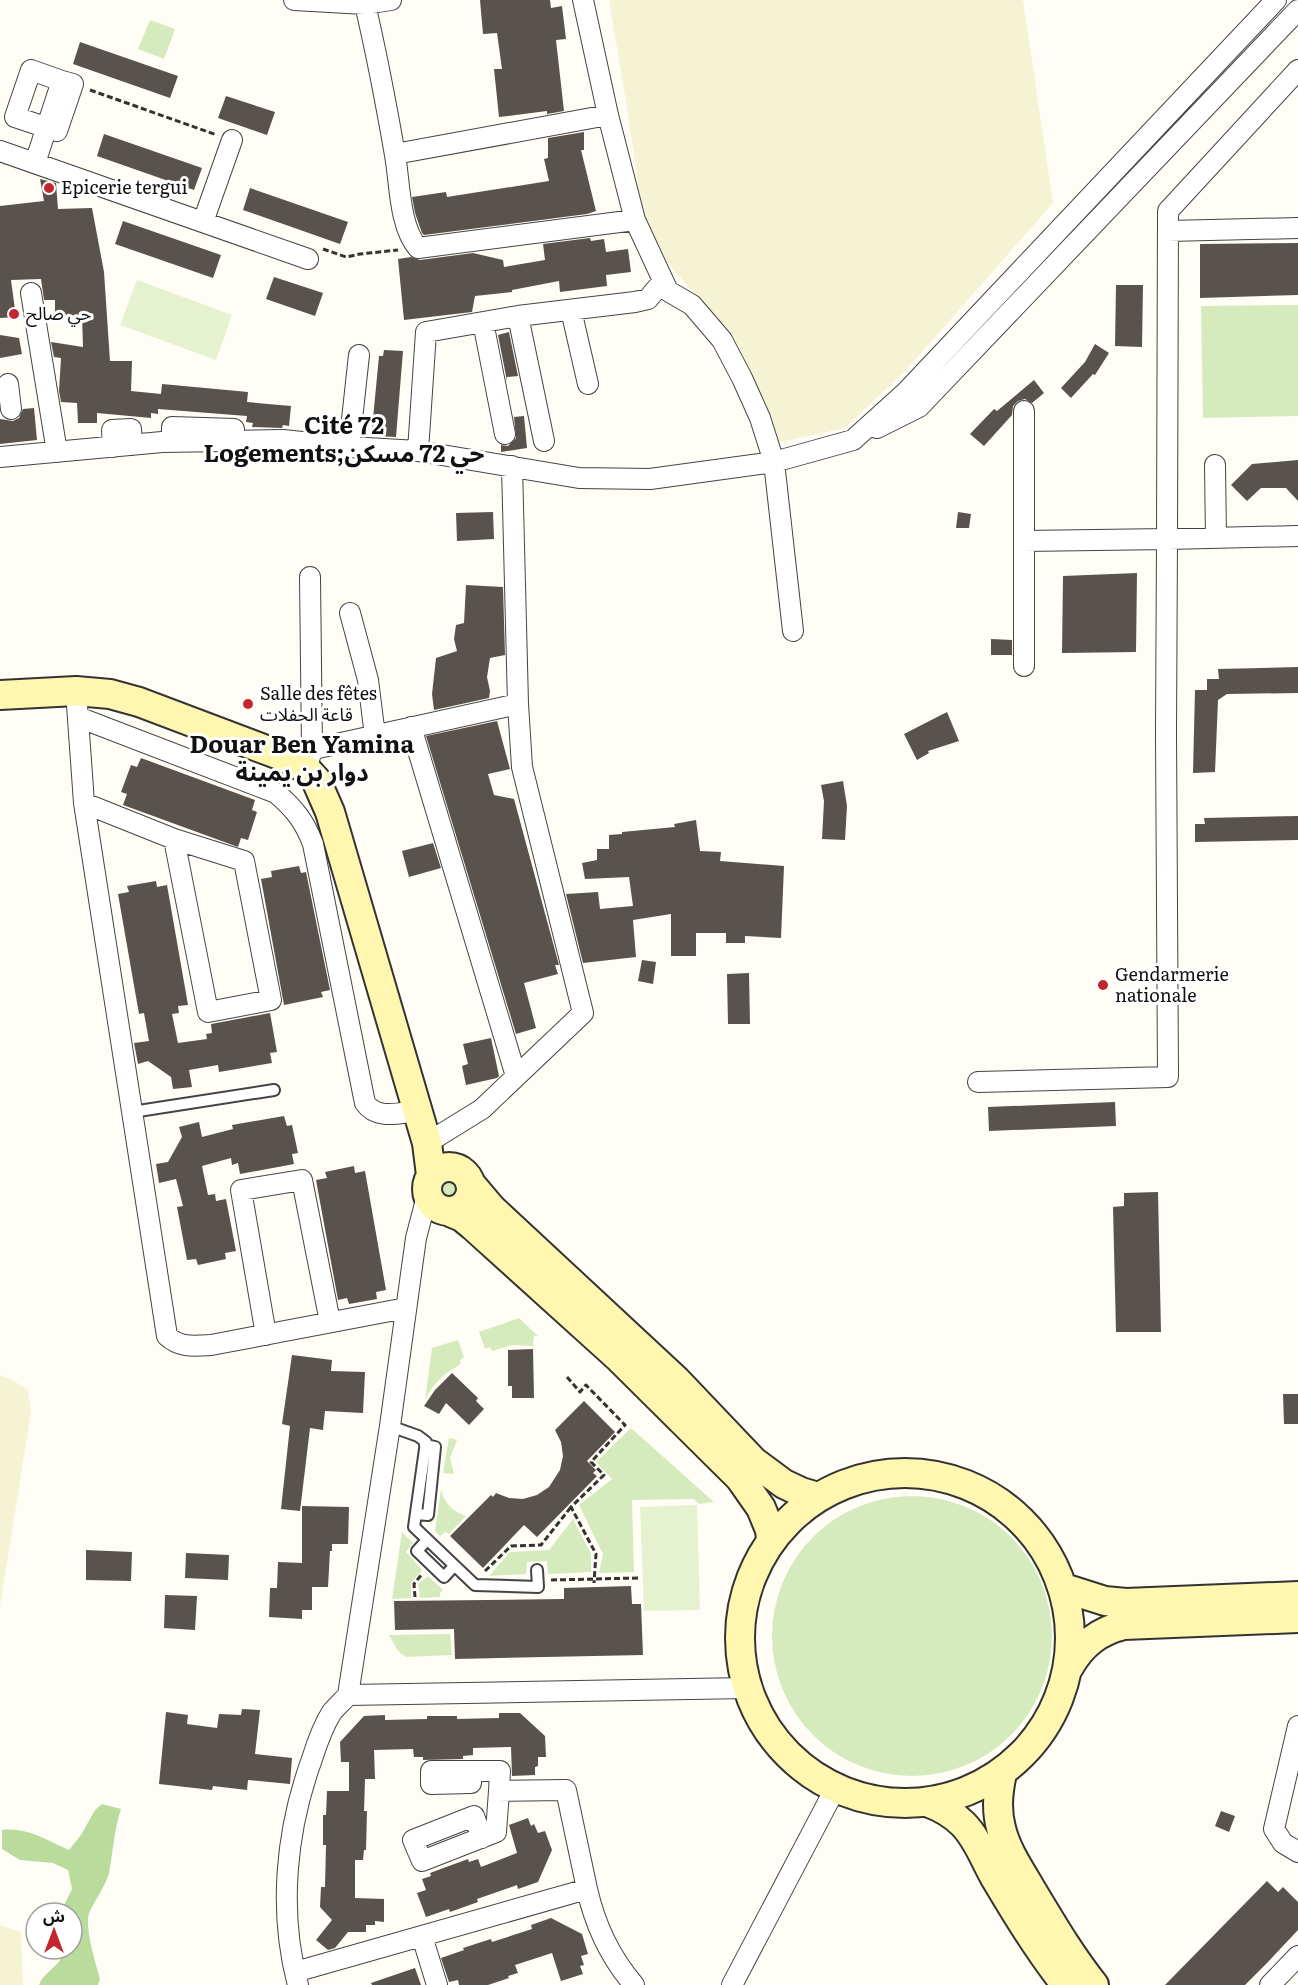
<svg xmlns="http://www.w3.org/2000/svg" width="1298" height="1985" font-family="Literata,'Noto Sans Arabic',serif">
  <rect width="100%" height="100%" fill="#fffdf5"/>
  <path fill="#f6f3d4" d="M609,0H1023L1053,203L907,369L845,428L777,443L735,343L668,263L643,219L628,114Z
    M0,1375L9,1378L28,1390L31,1412L0,1606Z
    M0,1925L21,1932L23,1985H0Z"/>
  <path fill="#d5ebbd" d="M150,20L175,29L164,59L138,49Z
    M1298,305V416L1203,418L1201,306Z
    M435 1189a12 12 0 1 1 24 0a12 12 0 1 1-24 0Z
    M519,1318L538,1336H534L533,1346L512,1345L492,1351L490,1347L485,1349L479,1332Z
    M458,1340L464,1357L460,1360L461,1364C445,1373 433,1383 425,1400L432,1348Z
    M631,1428L714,1502L699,1504L694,1499L632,1500L634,1572L599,1573L603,1554L579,1505L612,1479L596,1462Z
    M449,1438L457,1440L450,1458L454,1474L443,1473Z
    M441,1490C445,1504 453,1512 466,1516L449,1534L445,1532L440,1536L435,1531Z
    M772 1636a140 140 0 1 1 280 0a140 140 0 1 1-280 0Z
    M573,1519L591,1554V1572L548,1574L547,1561L527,1562L526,1574L489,1576L510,1552L549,1550Z
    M402,1532L413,1543L406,1552L422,1570L411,1583V1598L392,1599Z
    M428,1576L443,1590L440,1593V1597L420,1598L418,1584Z
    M450,1634L452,1655L406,1657L398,1651L389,1635Z"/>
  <path fill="#b9dc9c" d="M102,1804L121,1809C114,1830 113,1852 109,1873C105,1887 96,1898 90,1911C83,1924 96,1964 100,1979L98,1985H39C42,1975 55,1968 61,1959L59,1949H72V1913H60L72,1889L68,1870L53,1863L20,1860L2,1849V1830C27,1827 46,1840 69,1850L81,1835L95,1810Z"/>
  <path fill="#e6f2cf" d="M137,280L232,315L216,360L120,325Z
    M697,1505L700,1610L644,1611L640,1507Z"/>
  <path fill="#5a524d" d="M480,0H550L551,8L562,6L566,39L556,40L564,111L547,114V111L499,117L494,69H502L497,33L483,34Z
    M80,42L178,76L170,98L73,64Z
    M226,96L275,112L267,135L218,118Z
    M584,132V150H581L596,211L587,214L424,235L422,233L415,213L412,197L446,192L447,197L549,181L544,159L548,158V138Z
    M104,134L202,168L194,190L97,156Z
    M40,179L56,183L58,209L92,208L104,272L110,361H132L131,391L161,394L162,384L248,392L247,402L291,406L289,426L283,425L282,428L252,427L253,423L246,422L247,416L158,409V414L151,413V418L97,413V423H78L77,403L61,402L59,391L61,358L54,357L51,342L83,347L82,315L55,316V300H44L41,279L11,280L16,317L0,318V206L44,201Z
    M250,188L348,222L340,244L243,210Z
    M123,221L221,255L213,278L115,244Z
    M590,238L591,241L604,239L606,252L628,249L631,272L606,275L607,286L560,292L559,281L512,290V292L475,296L472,312L404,320L398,259L411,257L420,260L473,253L503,260L504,267L545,260L543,244Z
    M1298,243V295L1200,298V244Z
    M274,277L323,293L315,316L266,299Z
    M1116,285H1143L1142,347L1115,346Z
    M509,332L518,376L507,377V381L498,335Z
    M0,335L19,338L22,354L0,358Z
    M1095,344L1109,353L1095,375L1093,374L1071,398L1061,388L1085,362Z
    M384,350L403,351L396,437L376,436L377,429H372L379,356H383Z
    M1034,380L1044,393L1032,403L1025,399L1018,401L1013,406L1012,415L984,446L970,434L994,409L997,411Z
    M34,408L37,440L0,444V419L13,421L19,418L23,409Z
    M524,416L527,448L501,452V445L508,446L516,438L514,417Z
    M1298,460V501L1286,488H1261L1247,501L1231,485L1252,464Z
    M493,512L494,539L457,541L456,513Z
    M958,512L971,514L969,528H956Z
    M1137,573L1136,652L1062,653L1063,576Z
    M466,585L503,587L505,655L490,658L487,677L490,691L489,698L434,710L432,694L436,658L457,651L454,639L456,625L464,623Z
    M991,639L1012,640V655H991Z
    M1298,667V693L1227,694L1218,700L1215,772L1193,773L1195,690H1207V679H1219L1218,669Z
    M947,712L959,741L928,751L929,753L917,760L904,734Z
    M497,721L510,769L488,774L494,795L514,799L559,965H555L558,974L524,983L536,1028L516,1034L426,736Z
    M141,758L255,800L252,810L257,812L248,840L241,838L238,847L123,805L127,794L121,792L131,765L137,767Z
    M843,781L847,806L845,840L822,839L824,801L821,785Z
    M1298,816V840L1195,842V824H1205L1204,818Z
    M696,820L700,851L721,852L720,861L784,866L781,938L745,936V943H726V933H696V956H671V914L633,920L636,957L583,963L566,894L598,892L600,909L633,906L629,877L585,879L582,863L597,860V849H609V835L622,834V832L675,827L674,824Z
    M433,843L441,868L409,877L402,851Z
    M299,866L301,873L306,872L330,990L321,992L323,997L284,1005L261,879L272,877L271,871Z
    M156,881L157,887L167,885L188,1005L178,1006L179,1013L172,1014L178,1043L207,1039L206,1034L212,1033L211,1024L270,1013L277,1052L270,1053L272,1063L219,1072L218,1065L189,1070L192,1087L173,1089L171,1077L148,1061L138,1064L134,1043L149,1041L144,1013L139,1014L118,894L129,892L127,886Z
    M642,960L656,962L653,984L638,981Z
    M749,973L750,1024H728L727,974Z
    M491,1038L499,1076L497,1078L466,1085L462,1066L468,1064L463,1044Z
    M1115,1102L1116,1126L989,1131L988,1107Z
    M284,1116L287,1126L292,1125L298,1153L292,1154L294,1164L240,1174L238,1163L232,1165L231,1158L202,1166L208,1195L215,1194L216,1201L226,1199L236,1251L225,1253L226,1259L198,1265L196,1259L187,1260L177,1207L183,1206L176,1179L159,1183L156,1164L168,1162L182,1137L179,1127L199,1122L202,1137L233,1129L232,1125Z
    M354,1166L355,1173L365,1171L386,1290L376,1292L377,1299L349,1304L347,1298L338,1300L316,1180L327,1178L325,1172Z
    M1158,1192L1161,1332H1116L1113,1207L1124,1206V1193Z
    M533,1349L534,1398H512V1386H508V1350Z
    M292,1355L332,1360L331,1371L365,1372L363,1413L325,1411L323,1430L310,1428L300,1511L281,1509L290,1426L282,1424Z
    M452,1373L478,1398L476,1401L484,1409L469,1425L446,1403L439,1414L424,1406L435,1390Z
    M1283,1394H1298V1424H1284Z
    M584,1401L615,1432L587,1461L596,1470L593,1473L597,1476L537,1537L524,1525L483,1568L450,1536L491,1495L493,1497L496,1493L509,1498L523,1499L537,1495L549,1487L560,1470L563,1456L561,1442L555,1430Z
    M302,1506L349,1507L348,1544H332V1551H330L328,1587H312V1610H302V1619L269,1617L270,1588H277L278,1562L302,1563Z
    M86,1550L132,1552L131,1581L86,1580Z
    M186,1553L229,1555L228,1580L185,1578Z
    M631,1586L632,1604H641L643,1655L455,1659L454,1629L395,1630L394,1601L564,1599V1588Z
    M165,1595L197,1596L195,1630L164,1628Z
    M242,1709L260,1710L255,1754L292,1758L290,1784L248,1780L247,1790L213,1786L212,1790L159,1784L166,1712L188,1715L187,1724L217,1728L219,1714L241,1715Z
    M499,1713H520L545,1736L546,1757H538V1766L535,1767V1775L512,1776L511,1747L473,1748V1755L463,1756V1759L423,1760V1757H414L413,1749L374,1750L375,1779H365L364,1811H367L366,1850H364L363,1860H355V1898L384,1899V1922L375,1921V1925H366V1932H348L335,1948L328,1950L316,1940L332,1920L320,1907L321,1887H325L326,1845H323V1815H326L327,1791H349V1762H341L340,1742L364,1716L385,1715V1720L427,1719V1716H457V1719L499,1718Z
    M1221,1811L1235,1816L1229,1832L1215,1826Z
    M528,1818L531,1826L534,1824L538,1833L545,1831L552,1850L538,1882L518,1889L517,1885L477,1899L478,1902L450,1912L449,1909L426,1917L417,1893L426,1890L422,1879L431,1876L430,1873L468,1859L469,1862L478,1859L481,1867L517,1853L509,1825Z
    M1267,1881L1278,1892L1283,1887L1298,1902V1930L1266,1964L1245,1985H1165Z
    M551,1918L582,1934L588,1954L581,1956L584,1965L580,1966L583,1974L561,1981L552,1953L515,1965L518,1973L508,1976L509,1978L488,1985H459L458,1980L449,1982L441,1958L464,1950L463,1948L491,1939L492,1942L532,1929L531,1925Z
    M415,1968L421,1985H372L371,1983Z"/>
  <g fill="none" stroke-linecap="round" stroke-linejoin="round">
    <g stroke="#444" stroke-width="14">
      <path id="lane" d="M132,1112L274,1090
        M390,1426L418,1436L426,1442L414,1527L475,1585L538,1587L537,1570
        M416,1514L428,1515L435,1447L425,1445
        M427,1540L417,1551L444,1577L454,1566"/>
    </g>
    <g stroke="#444" stroke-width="22">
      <path id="street" d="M294,0L365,4L391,0
        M364,0C376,51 386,103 395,155C400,183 399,226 418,248L635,220
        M583,0L608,115L635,220L668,291L692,305L722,340L742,378L760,418L774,462L793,631
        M1298,70L1168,211L1167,539L1298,536
        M0,151L308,259
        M395,154L608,115
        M35,163L62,81L73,84L57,131L15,117L31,70L62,81
        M203,222L232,140
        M1168,231L1298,228
        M31,293L57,452
        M571,310L588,384
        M518,316L544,441
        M483,322L505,434
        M8,384L11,409
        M877,428L919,407L1298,10
        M172,442V427L234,429
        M113,447L112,430L131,429L132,445
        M349,447L418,451L579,478L650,479L774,462L853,440L905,393L1276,0
        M418,451L426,332L518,316L635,302L648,299L663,281
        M0,457L162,442L283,440L349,447L359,355
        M1215,465L1216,538
        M1024,541V411
        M350,613L368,680L375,736
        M76,691L84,803L167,1336C180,1348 194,1346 211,1345L406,1308
        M78,717L276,793C294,808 305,822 313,844L365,1103C377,1120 399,1113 417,1111
        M411,727L516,1076
        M282,756L518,704
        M309,760L312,750L310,577
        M84,803L174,839
        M174,839L244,861L271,1000L208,1012Z
        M978,1082L1168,1077L1166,733L1167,539L1024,541V666
        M427,1143L482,1109L583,1013L522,767L518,704L512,466
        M266,1335L241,1190L302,1180L330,1322
        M348,1695L746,1688
        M1298,1726L1274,1829L1283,1843L1298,1852
        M482,1838L474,1816L413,1840L422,1861L496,1832L499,1791
        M587,1889C595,1925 610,1957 634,1985
        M422,1936L437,1985
        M295,1972L587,1889L566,1790L499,1791L500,1771H431V1784L471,1783V1771
        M298,1985C278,1911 286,1830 312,1759C317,1743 323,1726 332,1712C337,1706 343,1701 348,1695L390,1426L416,1238L427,1196
        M732,1985L835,1789
        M1270,1985L1298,1956"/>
    </g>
    <g stroke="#333" stroke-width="32">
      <path id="secondary" d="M0,695L76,691L110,694L139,702L282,756L306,769L316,780L330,812L427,1143L431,1175
        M427 1189a22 22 0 1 1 44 0a22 22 0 1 1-44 0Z
        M470,1183L492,1209L676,1380L753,1461L784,1484L801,1492L818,1497
        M450,1212L462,1217L473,1226L618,1357L740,1478L761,1508L770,1530L771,1540
        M740 1638a165 165 0 1 1 330 0a165 165 0 1 1-330 0Z
        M1064,1588L1105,1601L1126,1603L1298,1596
        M1069,1667C1082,1644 1099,1631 1124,1625L1298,1618
        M1002,1773C998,1792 996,1809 1001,1828C1006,1850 1020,1870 1031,1889C1051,1922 1070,1955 1094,1985
        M927,1802C941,1807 952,1813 963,1824C977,1838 984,1858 994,1876C1016,1913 1039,1951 1066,1985"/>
    </g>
    <path stroke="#333" stroke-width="3" stroke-dasharray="6 3" stroke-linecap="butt" d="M90,90L217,135
      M323,249L346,257L360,254L398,250
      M567,1377L580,1392L586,1385L625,1425L591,1462L604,1475L571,1507L596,1554L594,1583
      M485,1571L511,1546L541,1545L571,1507
      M551,1580L638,1578
      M415,1597L414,1584L422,1574"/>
    <use href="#lane" stroke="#fff" stroke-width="10"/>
    <use href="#street" stroke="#fff" stroke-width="20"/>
    <use href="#secondary" stroke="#fff6b0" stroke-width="28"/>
  </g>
  <g fill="#c4262e" stroke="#fff" stroke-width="2">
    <circle cx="49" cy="188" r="6"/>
    <circle cx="14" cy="314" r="6"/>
    <circle cx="248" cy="704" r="6"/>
    <circle cx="1103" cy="985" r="6"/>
  </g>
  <g text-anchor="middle" stroke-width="6" stroke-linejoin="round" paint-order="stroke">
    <g font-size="18" fill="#111" stroke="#fff" text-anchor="start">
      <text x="61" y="194">Epicerie tergui</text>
      <text x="26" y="320">حي صالح</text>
      <text x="260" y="700">Salle des fêtes<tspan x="260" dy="21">قاعة الحفلات</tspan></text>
      <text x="1115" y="981">Gendarmerie<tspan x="1115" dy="21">nationale</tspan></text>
    </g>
    <g font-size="24" font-weight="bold" fill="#111" stroke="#fff">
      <text x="344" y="434">Cité 72<tspan x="344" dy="28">Logements;حي 72 مسكن</tspan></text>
      <text x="302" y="753">Douar Ben Yamina<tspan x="302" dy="28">دوار بن يمينة</tspan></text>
    </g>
  </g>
  <g transform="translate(54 1931)"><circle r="28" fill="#ffffff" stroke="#a0a0a0" stroke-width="1.5"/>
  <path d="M0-4.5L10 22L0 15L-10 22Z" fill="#c4262e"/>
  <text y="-9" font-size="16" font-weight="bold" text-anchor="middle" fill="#111111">ش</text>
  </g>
</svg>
